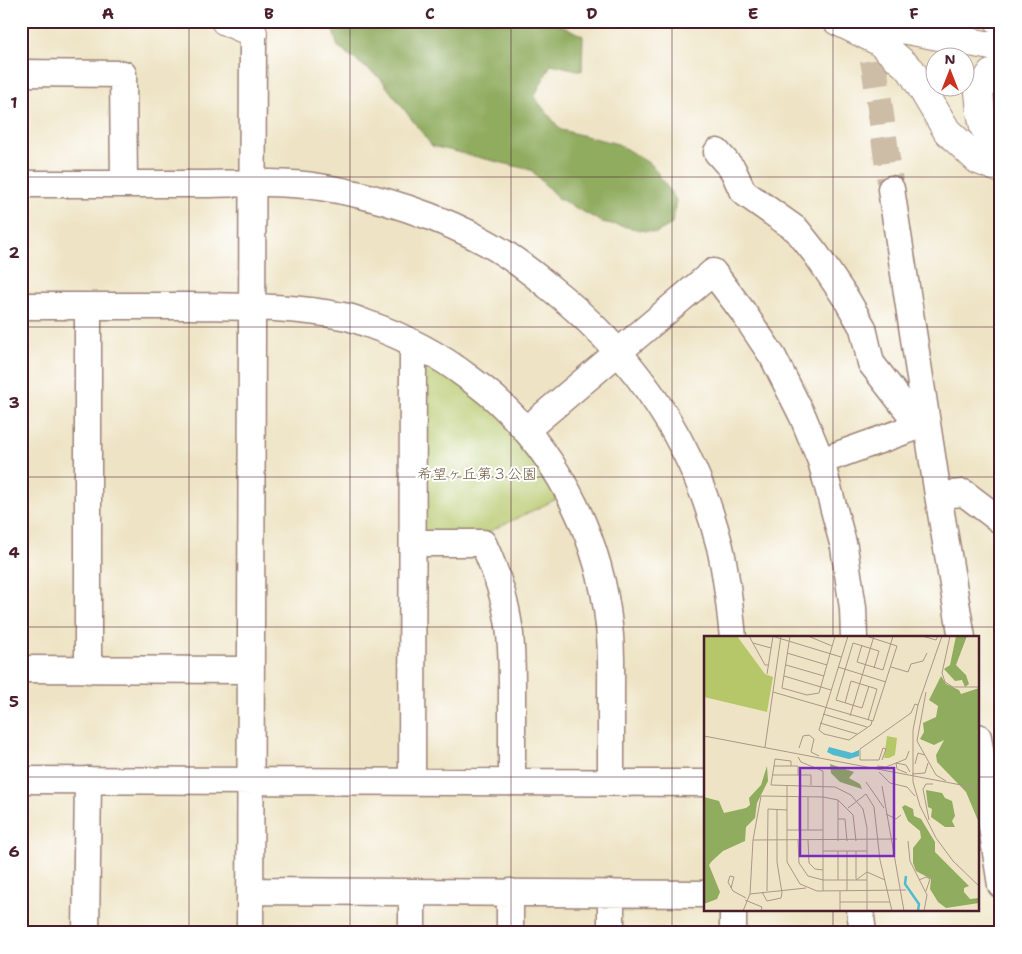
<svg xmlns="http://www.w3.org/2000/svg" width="1022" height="954" font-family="'Shantell Sans','Klee One',sans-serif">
  <rect width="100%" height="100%" fill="#fff"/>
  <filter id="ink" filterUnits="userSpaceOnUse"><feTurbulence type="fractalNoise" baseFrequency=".02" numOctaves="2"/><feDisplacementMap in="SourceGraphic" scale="10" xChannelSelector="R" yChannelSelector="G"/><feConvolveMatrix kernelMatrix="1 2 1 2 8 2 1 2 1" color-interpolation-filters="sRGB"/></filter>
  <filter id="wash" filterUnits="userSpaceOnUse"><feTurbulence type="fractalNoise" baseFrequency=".0096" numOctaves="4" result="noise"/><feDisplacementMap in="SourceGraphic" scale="20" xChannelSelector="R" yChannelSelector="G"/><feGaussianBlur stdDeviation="1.12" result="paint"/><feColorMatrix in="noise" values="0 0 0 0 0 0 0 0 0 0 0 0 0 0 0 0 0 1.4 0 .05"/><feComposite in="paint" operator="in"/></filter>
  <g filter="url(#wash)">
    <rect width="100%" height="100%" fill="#eee4c5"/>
    <path fill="#b6c76a" stroke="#80734a" d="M435,365L503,418L559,498L486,533L427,534L419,527V372Z"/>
    <path fill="#90ac5e" stroke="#6d6644" d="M330,21H553L583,36L582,71L551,64L534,97L561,130L618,144L652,165L676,200L672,224L656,233L602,222L558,198L531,170L432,146L380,78L338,47Z"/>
  </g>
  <g filter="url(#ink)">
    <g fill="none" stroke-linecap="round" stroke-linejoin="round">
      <path stroke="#cdbda6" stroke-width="26" stroke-dasharray="26 13" stroke-linecap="butt" d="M870,21L872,55L875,71L891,189"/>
      <g stroke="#9c8278" stroke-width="29">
        <path id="minor" d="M21,73L123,74L124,184
          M717,152L733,170L742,190L746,194L797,230L816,254L847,300L863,328L871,363L919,425
          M21,184C82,184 144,184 205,184C243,183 283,181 320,187C374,195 442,217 489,244C510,256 530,271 548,286C634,354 693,439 720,547C727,577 730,607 733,638
          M891,189L938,495L962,638
          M21,306C78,306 134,306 191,306C242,307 292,306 342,316C351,317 360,321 368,324C405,337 438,354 469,378C480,386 491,394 501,404C562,462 601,543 609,626C612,649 611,672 611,695C611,724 611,753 611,782
          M526,430L713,272L743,312L773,357L803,417L821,461L844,547L853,608L854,638
          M821,461L927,423
          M938,495L964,493L1001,521
          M413,543H483C495,569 505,597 509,626C512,647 512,669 512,691C512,721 512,752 512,782
          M21,669L250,670
          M88,670V306
          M978,737L1001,885
          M21,780L706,783
          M412,782L413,343
          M250,891L706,894
          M510,892V933
          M733,910V933
          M860,910L863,933
          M86,933L88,780
          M250,933L253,33
          M412,933V892
          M611,933V893"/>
      </g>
      <g stroke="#9c8278" stroke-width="30">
        <path id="highway" d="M225,21L253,33
          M837,21L878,41L911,70L947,131L978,160L1001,169
          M860,21L1001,48
          M999,21L1001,22
          M1001,72L991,74L979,92L981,112L984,127L996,142L1001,144"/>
      </g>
      <use href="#minor" stroke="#fff" stroke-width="26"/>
      <use href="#highway" stroke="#fff" stroke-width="28"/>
    </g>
  </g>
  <path fill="none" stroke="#4a1f2b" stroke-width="1" stroke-opacity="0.55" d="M189,21V933M350,21V933M511,21V933M672,21V933M833,21V638M21,177H1001M21,327H1001M21,477H1001M21,627H1001M21,777H706M978,777H1001M833,910V933"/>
  <g text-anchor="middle" stroke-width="4" stroke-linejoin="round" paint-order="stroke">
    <g font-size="15" fill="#705a41" stroke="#fff">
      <text x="477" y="479">希望ヶ丘第３公園</text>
    </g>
  </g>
  <g transform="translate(704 636)">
    <rect width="275" height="275" fill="#eee4c5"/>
    <path d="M0,0H33L61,38L69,41L63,76L0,61ZM183,100L193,102L191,119L185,122H180Z" fill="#b6c76a"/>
    <path d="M252,0H263L252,29L262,39L265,48L261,51L258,44L251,45L240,33L246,29ZM237,40L242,48L255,54L257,58L275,52V187L262,156L233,126L232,119L240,104L230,109L216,103L220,96L219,87L232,81L234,70L225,64ZM126,128L150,136L145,142L156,148L158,153L136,146L127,137ZM63,130L64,145L53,167L51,182L42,191L41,205L19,215L8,225L5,229L16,256L13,263L0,268V161L15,165L20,177L42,172L46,169L45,162L57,149ZM222,154L238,157L241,162L248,165L251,180L248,185L251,191H241L227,181L228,173L224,171ZM201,169L209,173L210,180L217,183L231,206V216L265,250L260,252V256L266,263L275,262V267L242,272L234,266L226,253L227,243L212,235L209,227V212L217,202L216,195L204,185L198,171Z" fill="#90ac5e"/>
    <path d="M125,111L148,117L155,114V120L145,123L129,119L123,116Z" fill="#51bacf"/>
    <path fill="none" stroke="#51bacf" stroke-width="2.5" d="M202,240L201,248L215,268L214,275"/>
    <path fill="none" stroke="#ac9587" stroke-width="1" d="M45,0L61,29H64M68,0L137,21M86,0L78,52L103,59L115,57L131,0M104,0L128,10M144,0L115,94L120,98L145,104L167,89L168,85M218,0L232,4L234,0M238,0L214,69L209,94V146L216,170L232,202L249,225L275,250M246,0L238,37L241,46L249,51H275M49,7L67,12M158,9L153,26L179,34L189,0M83,17L123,29M82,29L120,40M134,31L182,46M187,31L204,36L207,28L219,25L223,17M63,38L69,0M80,40L127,54M165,50L158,72L132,64L149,7L175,15L170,32M69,56L169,85L193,10L162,0M222,56L213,105L232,139L242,145M141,67L147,45L173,53L164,84M119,78L163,91M146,80L170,0M116,87L153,98M0,100L273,152M61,111L77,0M95,112L99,100L105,99L110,103L107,116L115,120M94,121L97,126L119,135M178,124L182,113L179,112L175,124H156V113L207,77L211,68L214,69M211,128L214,117L221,119M70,130H94V139M87,130V125L71,123L67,149L131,151L147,159L159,173L163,192V275M173,130L182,131L202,123L205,115M175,136L186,147L203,151L211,160M203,137L193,133L192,127L202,129L206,136M208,138L221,137L224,127M68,139H107V149M162,146L180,172M83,149V226L96,248L113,255L202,254M178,150L200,275M144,172L162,158L170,171L176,224L188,275M182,178L192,183L197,179M134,183H141L143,205M225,184L219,153L222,148H229M83,194H119M95,194V161M104,194V161M49,204L193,203M94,204L95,227L104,240L119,244H163M104,204L105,227L111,233L119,234M134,205V164M204,205L206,225L223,259L220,275M119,215H163M143,215V255M152,243V215M134,244V215M152,244L163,236L181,244M215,244L222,241L226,243L222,255M27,252L30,241L26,240L24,246L29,255L42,262M63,255L64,173L83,174M119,255V135M58,256L63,265L77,262L78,257L73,226V173M46,258L49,204L57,160L119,161L134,164L149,179L152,205M41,264L58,271L57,275M136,266H186M39,275L46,258L102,252M136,275V255M226,275H245"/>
    <path fill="#7b2cbf" fill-opacity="0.15" stroke="#7b2cbf" stroke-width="2.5" d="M96,132H190V220H96Z"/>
    <rect width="275" height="275" fill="none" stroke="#4a1f2b" stroke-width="2.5"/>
  </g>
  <rect width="1022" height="954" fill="none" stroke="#fff" stroke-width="55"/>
  <g transform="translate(950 72)"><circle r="24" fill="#ffffff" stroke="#b7a5aa"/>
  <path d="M0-4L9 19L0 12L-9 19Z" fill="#c8321e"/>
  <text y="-8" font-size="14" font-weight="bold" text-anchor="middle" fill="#4a1f2b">N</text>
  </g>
  <rect x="28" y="28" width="966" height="898" fill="none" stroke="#4a1f2b" stroke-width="2"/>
  <g font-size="16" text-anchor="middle" font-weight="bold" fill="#4a1f2b">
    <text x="108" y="19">A</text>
    <text x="269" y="19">B</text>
    <text x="430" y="19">C</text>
    <text x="592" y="19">D</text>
    <text x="753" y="19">E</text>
    <text x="914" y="19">F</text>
    <text x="14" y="108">1</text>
    <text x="14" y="258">2</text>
    <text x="14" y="408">3</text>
    <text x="14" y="558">4</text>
    <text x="14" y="707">5</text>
    <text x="14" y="857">6</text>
  </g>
</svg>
